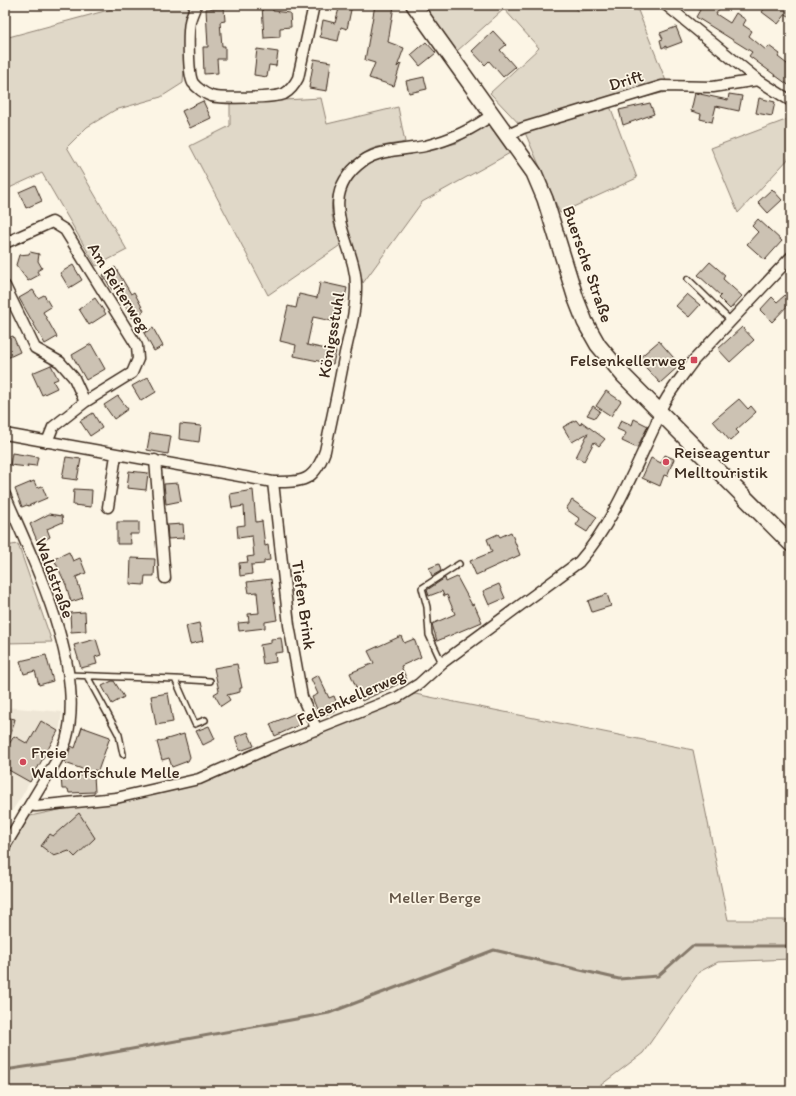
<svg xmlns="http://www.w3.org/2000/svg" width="796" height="1096" font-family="Itim,sans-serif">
  <rect width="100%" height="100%" fill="#fcf5e5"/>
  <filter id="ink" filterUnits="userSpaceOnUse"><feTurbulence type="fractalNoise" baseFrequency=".025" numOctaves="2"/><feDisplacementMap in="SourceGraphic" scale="8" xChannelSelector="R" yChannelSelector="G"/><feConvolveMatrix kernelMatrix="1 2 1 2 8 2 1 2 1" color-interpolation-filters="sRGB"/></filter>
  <g filter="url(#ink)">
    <path fill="#eee6d6" d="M5,707L62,712L60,727L22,796L7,818L5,817Z"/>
    <path fill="#e0d8c8" stroke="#8e8173" d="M115,5H188L183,83L161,97L115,110L87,127L67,147L127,250L96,266L42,173L5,190V38L112,9Z
      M424,5H577V11L637,8L670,91L610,106L637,178L560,213L523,128L490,93L539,48L504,9L457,51Z
      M321,98L327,124L398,107L405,142C393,145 376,145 366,152C347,163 328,191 332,215C333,224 338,235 342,244L268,295L190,146L230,126V103Z
      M791,118V156L738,213L711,148Z
      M486,125H491L510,153L422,202L363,283L341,212L344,195L353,177L366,164L381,158L422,152L457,143Z
      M18,544L52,642L5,643V546Z
      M415,694L693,750L728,920H791V959L718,962L699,972L643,1053L593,1091H5V857L30,816L73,807L118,803L202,783Z"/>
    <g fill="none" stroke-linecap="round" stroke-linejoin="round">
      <path stroke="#85796b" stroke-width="3" d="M5,1070L77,1059L329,1013L494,950L619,979L658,976L692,946H791"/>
    </g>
    <path fill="#ccc2b3" stroke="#3b2a1e" d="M262,5H272L273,11L290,13L291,27L280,28V37L264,38Z
      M340,5H352L347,29L341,27L338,41L320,37L323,20L335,23Z
      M375,5L394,6L388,42L404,48L397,67L401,63L394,86L369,78L375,63L365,60Z
      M691,5H721L716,14L730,23L736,13L746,20L743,25L752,31L749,36L766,50L769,46L780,54L778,57L791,67V87L749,56L752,52L696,17L700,10Z
      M767,5L771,8L774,5H791V18L786,14L778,24L762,12Z
      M224,8L225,21L220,22L222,46H225V59H217L218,73L204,74L203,47H208L206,9Z
      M676,27L682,42L666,48V46L662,48L660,40L663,39L660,33Z
      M493,31L506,45L500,50L515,67L503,77L489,61L485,65L472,51Z
      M426,42L436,53L420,66L411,55Z
      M257,49L278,52L276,66L269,65L267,77L254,75Z
      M314,59L331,62L327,91L309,88Z
      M424,77L427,89L409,93L406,81Z
      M695,93L728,100L729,94L742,96L739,111L716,106L712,122L700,119L701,114L691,111Z
      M759,98L775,102L772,116L756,113Z
      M203,101L211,118L190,128L182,111Z
      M650,103L654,114L623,125L619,110Z
      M35,185L42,201L26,208L19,192Z
      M772,189L782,200L768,213L758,202Z
      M758,219L782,241L765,260L747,244L758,232L752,226Z
      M30,252L39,254L38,261L42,268L37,271L39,275L28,281L16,265L19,255L29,254Z
      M710,262L725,275L723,279L742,296L730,309L719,298L721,296L698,275Z
      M73,265L82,280L69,288L60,273Z
      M115,267L131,294L134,292L144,311L132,318L115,288L112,290L103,275Z
      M320,282L347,288L344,302L337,301L332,321L313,317L307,345L336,351L333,364L294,356L296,345L280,341L288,306L296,308L299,294L317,298Z
      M33,290L38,298L44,295L51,307L43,312L57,337L45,344L19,298Z
      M791,290V302L772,322L760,310L772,297L777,302Z
      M687,294L700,305L689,317L676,306Z
      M95,298L106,314L89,325L79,309Z
      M742,327L754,340L730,362L718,349Z
      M153,328L163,346L154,351L144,333Z
      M13,336L20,352L5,359V339Z
      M659,341L680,365L660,383L638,359Z
      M91,344L105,369L86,380L72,355Z
      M51,365L58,379L53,381L57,388L42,395L32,373Z
      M148,377L156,392L141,401L132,386Z
      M606,391L621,401L611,416L596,406Z
      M118,396L128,409L114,419L104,405Z
      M739,399L748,409L751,406L756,412L736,430L739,433L730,441L713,421Z
      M593,406L600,411L595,418L587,415Z
      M93,413L102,428L90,436L80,421Z
      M634,419L648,426L637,448L622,441L626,433L617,429L621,420L632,425Z
      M576,420L580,425L582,422L605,439L599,446L594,442L584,461L576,457L588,433L572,442L563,427Z
      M180,424L201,426L199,442L179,439Z
      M150,433L171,436L168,454L147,450Z
      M12,453L38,457L36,466L27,465L28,467L10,465Z
      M665,455L674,459L667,476L664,475L660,486L642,478L651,458L661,463Z
      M66,457L81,459L77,480L62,478Z
      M129,471L148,473L146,490L127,488Z
      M34,481L37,488L42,486L47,498L28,506L27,505L22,507L15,489Z
      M178,483L181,501L166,504L164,484Z
      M74,489L92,490L91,507L73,505Z
      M253,490L256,522L262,521L265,546L268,545L270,560L264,561V564L251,565L252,574L240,576L239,563L248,562L247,557L254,556L252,536L238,538L237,526L245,525L244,506L232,508L230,494Z
      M572,500L597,517L587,532L576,525L580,519L566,509Z
      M49,514L62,516L63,522L47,529L50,537L38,543L30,524Z
      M117,522H139V534H130L131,544H117Z
      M183,524L184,538L168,539L167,525Z
      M511,532L520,555L476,575L470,561L492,552L487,539L498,534L500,537Z
      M69,552L73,561L80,558L86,573L76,577L83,598L71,602L66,585L54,559Z
      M131,558L155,559L154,576H145L144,585L130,584Z
      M439,564L441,571L432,576L429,568Z
      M457,577L472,605L474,604L482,622L437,641L432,624L455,614L447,595L444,596L442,591L429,596L427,590L445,578L446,582Z
      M271,579L277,620L265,622V628L239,631L238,623L249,622L248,614L259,613L257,592L249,593L247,582Z
      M499,584L505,598L489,605L483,591Z
      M607,594L611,606L592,612L588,601Z
      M85,612L86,631L71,632L70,613Z
      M199,623L203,641L190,644L186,626Z
      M401,636L404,643L414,639L421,657L401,666L407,680L362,701L350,673L374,663L368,651Z
      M281,638L283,652L275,653L276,662L263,664L260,645L271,643V639Z
      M96,639L101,655L95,657L97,664L81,668L74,645Z
      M46,655L53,681L39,685L35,671L24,674L20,661Z
      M237,664L242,688H240V692L227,695L230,700L221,706L214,694L219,691L214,668Z
      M318,675L329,698L334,696L339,709L320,717L312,697L318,694L311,679Z
      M112,681H114L124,697L112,704L102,686Z
      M168,693L173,722L156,725L151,696Z
      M296,713L301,724L275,736L270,724Z
      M5,717L15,719L8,746L14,736L28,744L41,721L58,731L30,782L5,768V752L7,748H5Z
      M209,726L215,739L203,745L196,731Z
      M82,727L110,737L98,771L94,770V773L65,763L71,746L75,748Z
      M248,732L254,746L240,751L235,737Z
      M184,734L190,757L188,761L172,767L169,758L162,760L157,742Z
      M94,775L95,792L69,793L68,789H62L61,776Z
      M79,813L95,838L75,857L69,851L54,856L41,846L50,834L53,836Z"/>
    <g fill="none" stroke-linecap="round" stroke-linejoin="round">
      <g stroke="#3b2a1e" stroke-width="8">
        <path id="service" d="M688,279L731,321
          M442,663L429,635L427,607L422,588L459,564
          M69,675L175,679L195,724L205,720
          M87,676L119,735L123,754
          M175,679L210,681"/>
      </g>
      <g stroke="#3b2a1e" stroke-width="13">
        <path id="minor" d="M196,5C194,11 191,16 190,22C188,33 188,75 193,83C197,88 205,94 211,96C221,99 274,98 284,94C291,90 295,84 298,78L314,5
          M666,5L758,80L791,101
          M508,135L523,128L662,86L713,87L758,80
          M5,243L52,222L65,230L137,346L138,359L132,373L85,402L53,427L47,442
          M5,286L35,348L60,362L74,378L85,402
          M5,434L273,482C303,482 314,482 325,451C332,418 339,386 345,353C350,331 356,309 356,287C357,244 311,199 363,161C380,149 406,150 425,146C450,140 472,130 493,114
          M155,460L165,578
          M273,482L289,625L302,697L317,730
          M5,495C34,563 87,667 66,741C62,753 54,765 47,776C33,799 19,823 5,846
          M108,507L116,455
          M30,805L36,806L116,798L199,779L267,749L398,697L419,684L442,663L579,562C613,523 632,474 654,428C658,420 659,411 664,403C672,388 684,374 694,360L791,257"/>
      </g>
      <g stroke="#3b2a1e" stroke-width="18">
        <path id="secondary" d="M414,5L534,173L545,199L576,299L585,322L598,345L624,376L791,544"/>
      </g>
      <use href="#service" stroke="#fcf5e5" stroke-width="5"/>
      <use href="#minor" stroke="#fcf5e5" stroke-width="10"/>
      <use href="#secondary" stroke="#fcf5e5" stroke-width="15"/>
    </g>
  </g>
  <g fill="#d1495b" stroke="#fcf5e5" stroke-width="1.5">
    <rect x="690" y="356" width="8" height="8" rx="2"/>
    <circle cx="666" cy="462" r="4"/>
    <circle cx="23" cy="762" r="4"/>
  </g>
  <g text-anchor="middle" stroke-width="3.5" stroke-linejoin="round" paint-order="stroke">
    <g font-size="17" fill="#3b2a1e" stroke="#fcf5e5">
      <text transform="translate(626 80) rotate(-17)" y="6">Drift</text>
      <text transform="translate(588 264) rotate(71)" y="6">Buersche Straße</text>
      <text transform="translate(119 287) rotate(58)" y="6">Am Reiterweg</text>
      <text transform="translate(331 335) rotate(-80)" y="6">Königsstuhl</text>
      <text transform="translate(55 578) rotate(70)" y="6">Waldstraße</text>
      <text transform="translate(304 605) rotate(82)" y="6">Tiefen Brink</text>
      <text transform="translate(351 697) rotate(-24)" y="6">Felsenkellerweg</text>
    </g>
    <g font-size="17" fill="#3b2a1e" stroke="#fcf5e5" text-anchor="start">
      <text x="686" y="366" text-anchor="end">Felsenkellerweg</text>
      <text x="674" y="458">Reiseagentur<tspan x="674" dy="20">Melltouristik</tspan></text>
      <text x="31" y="758">Freie<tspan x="31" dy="20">Waldorfschule Melle</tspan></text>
    </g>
    <g font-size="17" fill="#645648" stroke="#fcf5e5">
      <text x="435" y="903">Meller Berge</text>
    </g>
  </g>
  <rect width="796" height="1096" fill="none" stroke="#fcf5e5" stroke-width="20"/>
  <rect x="10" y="10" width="776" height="1076" fill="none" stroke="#3b2a1e" stroke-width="1.5" filter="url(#ink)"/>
</svg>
